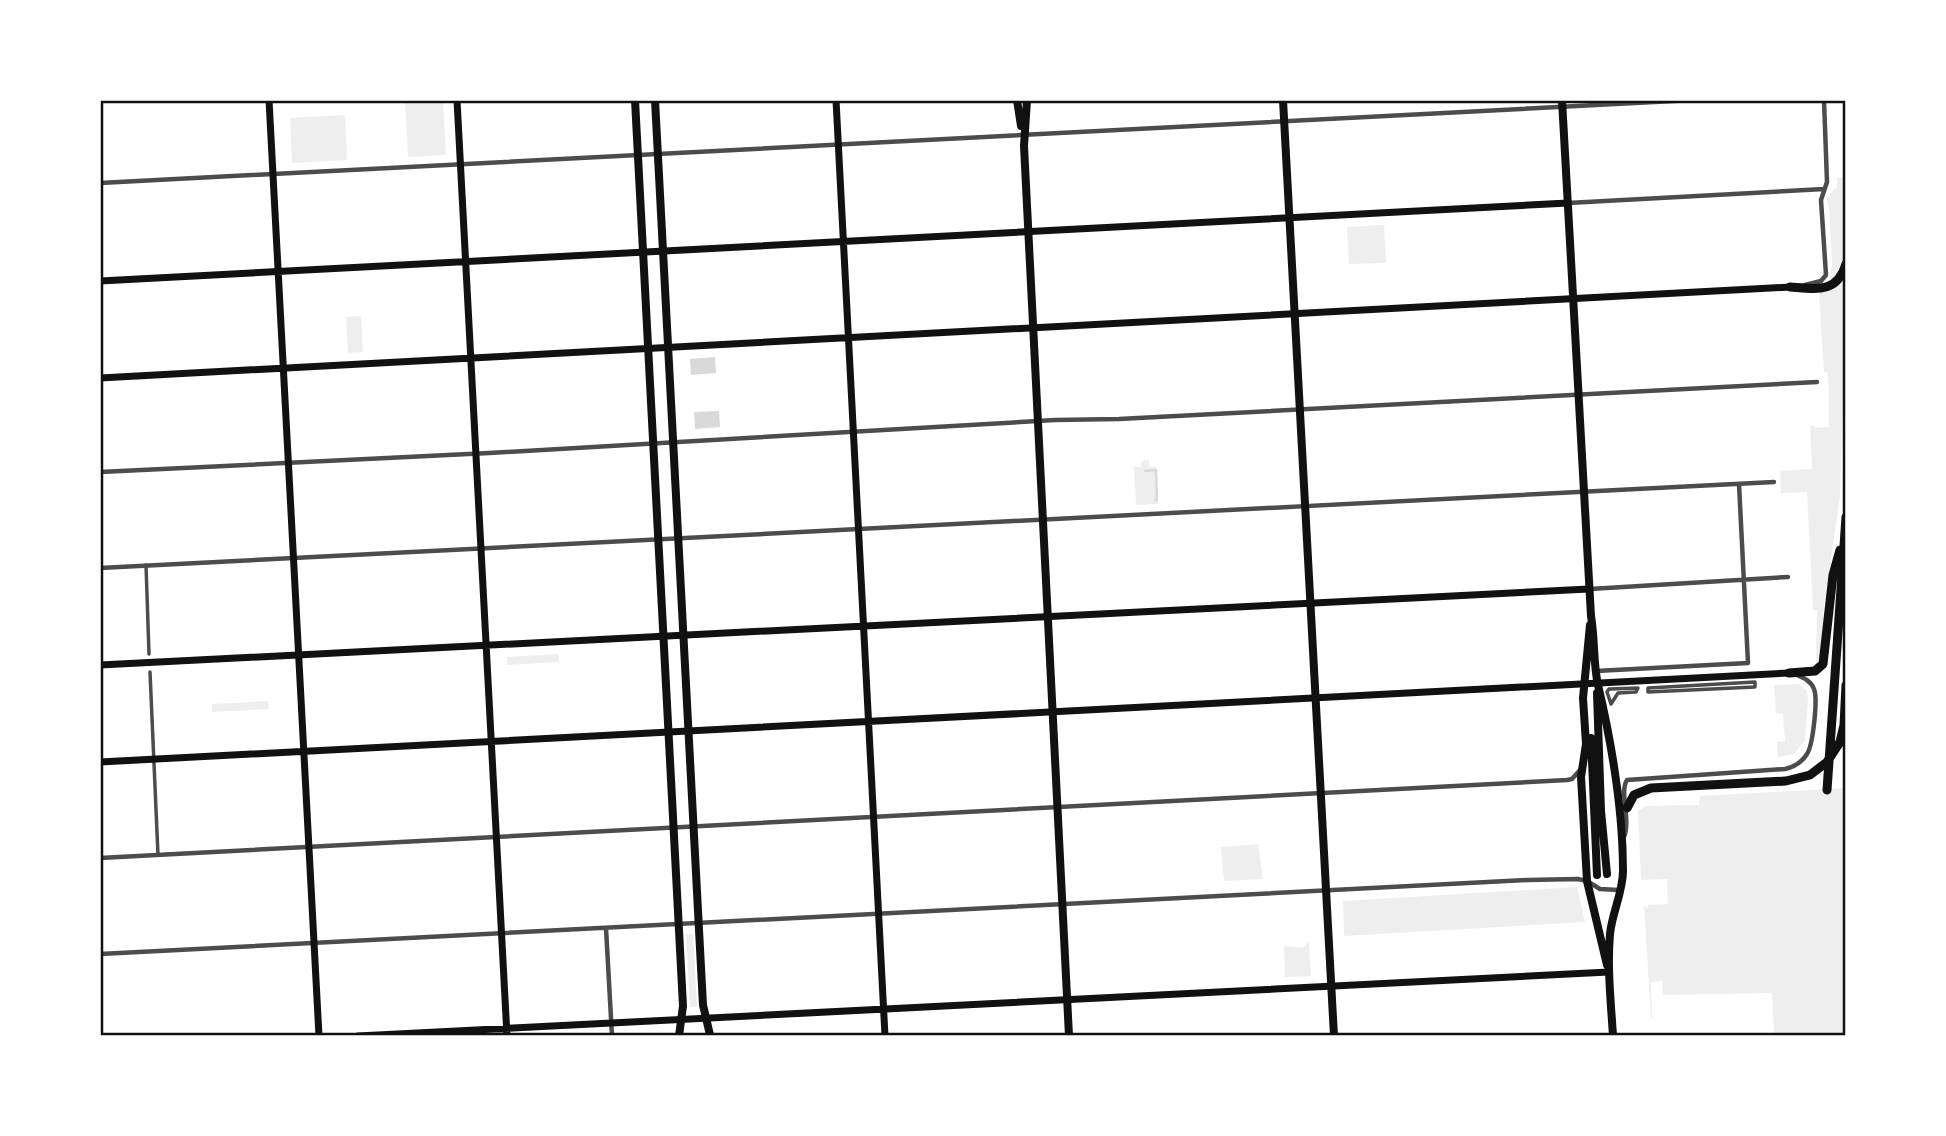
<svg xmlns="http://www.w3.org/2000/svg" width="1946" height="1136" font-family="'Fira Sans Condensed',sans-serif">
  <rect width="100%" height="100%" fill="#fff"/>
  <path fill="#eee" d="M405,100H443L446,155L408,157Z
    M345,115L347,160L292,163L290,118Z
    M1837,178H1846L1845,253L1840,273L1829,282L1832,264L1829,207L1826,198L1837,187Z
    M1384,225L1386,263L1349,264L1347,227Z
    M1846,280L1840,497L1824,605L1820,660L1816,664L1817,610H1813L1807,492L1781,493L1780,471L1812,469L1810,426H1815V428L1829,427C1828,412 1830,384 1827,372H1824L1819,293L1830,291Z
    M361,316L363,352L348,353L346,317Z
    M1149,460V467H1156L1158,504L1136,505L1134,467H1141V461Z
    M559,654V662L507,665V657Z
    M1799,684L1807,691L1808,698L1805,740L1794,754L1778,757L1777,742L1785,741L1783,714L1776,713L1774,685Z
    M268,701L269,709L212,712V704Z
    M1846,788V1036H1774L1772,993L1663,995L1662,981L1651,982L1652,1018H1651L1644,906L1648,908V905L1668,904L1667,879L1641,880L1638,811L1646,806L1699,805L1700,796Z
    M1258,844L1263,879L1224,881L1221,847Z
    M1577,887L1585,922L1344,936L1343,901Z
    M686,934H693L697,1007H690Z
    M1309,942L1311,976L1285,977L1284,946L1303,948Z"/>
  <path fill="#d9d9d9" d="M715,357L716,373L691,375L690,359Z
    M719,411L720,427L695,429L694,412Z"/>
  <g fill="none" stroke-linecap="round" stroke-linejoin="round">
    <path stroke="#d9d9d9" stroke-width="2.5" d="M1145,471L1156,470L1157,500H1155"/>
    <path stroke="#4c4c4c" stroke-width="3.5" d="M146,565L149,654
      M150,672L158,855
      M1755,682V687L1648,692V688Z
      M1638,688L1636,692L1618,693L1611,704L1607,692L1609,689Z"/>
    <path stroke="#4c4c4c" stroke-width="4.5" d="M100,183L1693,100
      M1568,203L1824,189
      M1805,285L1821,281L1826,275L1821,200L1827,182L1824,100
      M100,472L489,453L1055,420L1119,419L1817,382
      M100,568L1774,482
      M1590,589L1788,577
      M1596,671L1748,663L1739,484
      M1624,837C1631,819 1619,792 1627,780L1785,769C1794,767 1802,762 1807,754C1813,745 1818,699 1814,689C1811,681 1804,678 1797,675
      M100,858L1567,780L1572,779L1580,770
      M606,928L612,1036
      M100,954L1528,880L1578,879L1587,881L1600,889L1619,890"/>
    <path stroke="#111" stroke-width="7" d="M269,100L319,1036
      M457,100L507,1036
      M836,100L885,1036
      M100,281L1568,203
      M100,378L1790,287
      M100,665L1589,589
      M100,762L1789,673
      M358,1036L1609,972"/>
    <path stroke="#111" stroke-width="8" d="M635,100L683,1006L679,1036
      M655,100L703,1005L710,1035
      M1017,100L1021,126
      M1027,100L1024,146L1069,1036
      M1283,100L1334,1036
      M1562,100L1591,616C1595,639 1593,663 1598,685C1612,745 1623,809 1623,871C1623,892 1612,913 1610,934C1607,968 1611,1003 1613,1036
      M1590,625L1583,698L1586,744L1581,777L1587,881L1607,965
      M1597,693L1601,811L1607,874
      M1591,738L1597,875"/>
    <path stroke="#111" stroke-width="9" d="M1790,287C1816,289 1837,294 1846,264
      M1789,673L1815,671L1823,664L1833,575L1840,550
      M1827,790L1846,517
      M1627,808L1634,795L1651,788L1786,781L1810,775L1827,762L1840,742L1844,725L1846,685"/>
  </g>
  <rect width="1946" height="1136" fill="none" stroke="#ffffff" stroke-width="203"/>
  <rect x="102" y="102" width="1742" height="932" fill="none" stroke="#111" stroke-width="2.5"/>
</svg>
